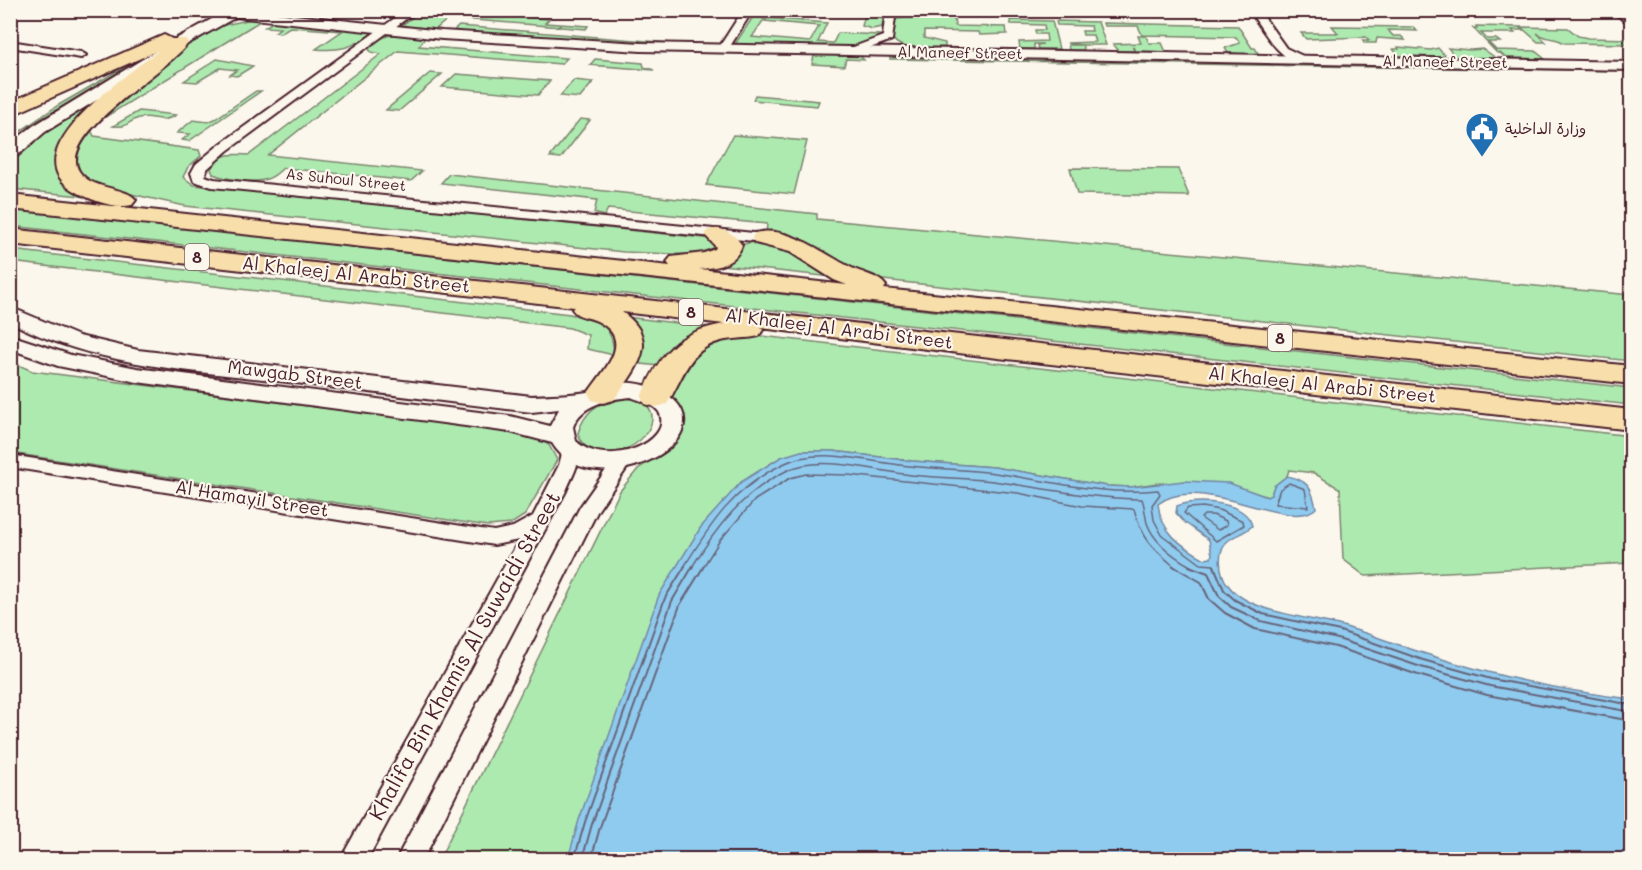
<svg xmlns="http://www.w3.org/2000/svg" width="1642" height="870" font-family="Mali,'Playpen Sans Arabic',sans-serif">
  <rect width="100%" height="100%" fill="#fbf7ec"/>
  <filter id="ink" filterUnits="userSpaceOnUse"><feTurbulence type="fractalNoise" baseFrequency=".0167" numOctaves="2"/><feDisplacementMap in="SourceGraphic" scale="12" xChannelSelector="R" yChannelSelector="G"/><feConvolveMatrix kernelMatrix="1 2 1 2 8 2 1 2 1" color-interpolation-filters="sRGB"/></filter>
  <g filter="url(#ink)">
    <path fill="#adeab0" stroke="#7c846e" stroke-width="1.5" d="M462,11L493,14L497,11H516L511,16L549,19L545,23L588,26L586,29L449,18L436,29L401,26L421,11Z
      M866,11H884L882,27L872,29L862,26Z
      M753,17L765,18L752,37L810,42L819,26L765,21L767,18L827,23L818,42L833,43L838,33L880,35L879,39L849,47L735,44Z
      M257,18L262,20L247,29L102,119L90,128L94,136L199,150L201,156L188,167L183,177L194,185L704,238H709L717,245L716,248L699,255L624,252L185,206L104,188L81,176L71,152L78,132L180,48L215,27Z
      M908,18H954L955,26L1006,27L1007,34L979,35L978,32L924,31V38L945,43V47C932,47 902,53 893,39C891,34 893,24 894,19Z
      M276,20L369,30L371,34C352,48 339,51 316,49L342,31L290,27L280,33L275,32L280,28L265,27Z
      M1010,20L1052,21L1059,49H1038L1037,45L1043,44H1034V49H1020L1019,42L1047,41L1046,34H1036L1035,30H1045L1044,25L1011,24Z
      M1056,21L1098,22L1106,45H1082L1084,50H1069L1068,45H1081L1067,43L1095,42L1093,35H1083L1082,31H1092L1091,26L1057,25Z
      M1103,23L1238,26L1252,48H1255L1259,55L1228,53L1225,48L1240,43L1236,37L1142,35L1138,26H1104Z
      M459,26L684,44V45L452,32Z
      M1332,26L1413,27L1417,31L1388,30L1393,36H1401L1405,40L1377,38L1376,43H1364L1363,40H1369L1366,37L1306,39L1301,33H1338Z
      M1476,26L1520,27L1523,30H1512L1515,33H1481L1487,39H1496L1500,42H1488L1496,50L1535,51L1545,59L1506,58L1500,53H1497L1473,28H1477Z
      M1521,27L1568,28L1578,36L1588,38L1631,39V48L1627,44L1564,43C1555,36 1547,41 1537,33L1546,42H1538Z
      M181,34H184L19,132L57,106Z
      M396,34L421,37L425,38L419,46L567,58L561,64L398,51L268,155L422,171L411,181L283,168C278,173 273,177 267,179C253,184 226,179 213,174L211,169C219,152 233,154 249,155L381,54L371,52L369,49C375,40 386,35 396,34Z
      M1138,36H1146L1149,43H1162L1166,52L1136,51L1132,46L1134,51H1119L1113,44L1141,43Z
      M1398,47L1431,50L1438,48L1446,57L1399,56L1393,49H1399Z
      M1448,48L1470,50L1483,49L1496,58H1457Z
      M821,55L860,56L864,60L846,59L844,66L812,64L814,56Z
      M890,55L1614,67L1619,71L890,59Z
      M217,59L253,66L237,76L230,75L237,70L220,68L197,82L184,81Z
      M595,59L643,63L644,67L654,70L590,65Z
      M430,73L442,74L399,111L386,110Z
      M456,74L550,81L538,95L442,87Z
      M574,80L593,82L580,98L560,96Z
      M122,83C103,99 38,142 58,170C66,181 81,189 91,197L11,189V134L37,135Z
      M256,91H261L189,141L182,140L190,134L177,133L193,120L208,122L215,119Z
      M755,95L819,101L817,106L753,100Z
      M139,111L176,115C160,125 154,114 139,118C127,121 129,128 113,126Z
      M580,119L590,120L561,158L550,157Z
      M733,135L807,141L794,194L706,185Z
      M1070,168L1178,169L1189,196L1077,194Z
      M449,174L817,214V219L1631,295V361L874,279L851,271L825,252L805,242L766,233L767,224L608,209L604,216L594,213L597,200L441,183Z
      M11,209L1631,388V405L11,226Z
      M755,242L784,245L842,278L703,263L743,244Z
      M11,250L570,314C598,321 613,323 614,355L587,349L588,335L570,328L11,262Z
      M626,317L710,327L659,366L633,363Z
      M753,335L1631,436V563L1365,576L1343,559L1340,489L1314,473L1289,470L1287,476L1274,486L1271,495L1268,497L1247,490L1157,483L1131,487L1107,486L994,467L912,461L833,451H801L599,859L506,860L501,856L499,859L439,860L620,491L638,469L665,451L683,418L670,392L677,362L722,336Z
      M10,361L32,371L528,434L549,445L557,460L525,515L511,524L488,526L11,453Z
      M620,398C683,399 641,463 596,452C586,449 580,443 578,433C584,412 599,401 620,398Z"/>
    <path fill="#8fcbef" stroke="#7386a1" stroke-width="1.5" d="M801,451H833L912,461L994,467L1107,486L1131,487L1184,481L1229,483L1267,497L1271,495L1274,486L1287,476C1308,480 1312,488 1316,508C1291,534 1198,471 1158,504C1161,532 1181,546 1205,559L1211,558L1212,554L1209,540L1184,522L1176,513L1177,506C1196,498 1247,501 1252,526C1245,533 1237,534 1229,540C1216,549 1219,574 1228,585C1248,613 1310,617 1342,626C1369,633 1396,645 1423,653C1490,675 1562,691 1631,699V859H568L579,820L659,595L701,527L741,482L781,457Z"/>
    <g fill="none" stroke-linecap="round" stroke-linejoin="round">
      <path stroke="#666479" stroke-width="1.5" d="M1289,483L1305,489L1308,507L1275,504L1280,489Z
        M1203,507L1219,510L1243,521L1244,525L1216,541L1184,513L1188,508Z
        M1204,515H1213L1226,521L1227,525L1218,530L1201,518Z
        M684,567C711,523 735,487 783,464C817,447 864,461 900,465C932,469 964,469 995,473C1050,481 1103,496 1158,490L1160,494L1152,505L1154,520L1162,535L1201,564L1214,565L1215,567
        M692,567C716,528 743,492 786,471C820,454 875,471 911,475C939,478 966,478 993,481C1043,488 1091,499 1142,499C1145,507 1145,515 1147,523C1154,543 1174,557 1192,567
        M703,567L720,540L755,500L790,478L806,474L848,475L1018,493L1082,506L1134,509C1142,538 1152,548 1175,567"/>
      <path stroke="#666479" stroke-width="2" d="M1173,566L1201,582L1209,599L1225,613L1255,629L1336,647L1418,675L1487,695L1632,721
        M1189,566L1208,573L1219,596L1231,607L1261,621L1338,639L1421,667L1490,686L1632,712
        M1214,566L1224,590L1235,600L1263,614L1340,631L1423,660L1491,679L1632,705
        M574,860L585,822L665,598L685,566
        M582,860L592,824L672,601L693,566
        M591,860L600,827L680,605L704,566"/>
      <g stroke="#4a1f2b" stroke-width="4">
        <path id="street" d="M406,10H418L227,151L207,169L205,176L214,179L764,234L771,238L764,242L212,187L194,181L191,173L196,164L219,145Z
          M743,10H753L727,51H719L718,49Z
          M886,10H896L892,40L856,53H848V49L883,36Z
          M1249,10H1259L1286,48L1307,58V62C1281,66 1262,28 1249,10Z
          M10,41L81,52L86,55L81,58L10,47Z
          M570,444L576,446C584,459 571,478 566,491L367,860H340L519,540L494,545L10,467V455L494,531L513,527L533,516L559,465L564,446Z
          M622,456L629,457L631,462L598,510L423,860H396L580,507L615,457Z"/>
      </g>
      <g stroke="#4a1f2b" stroke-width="4">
        <path id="secondary" d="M248,10L442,31L641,43L1632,62V70L641,51L442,39L236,17L184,46L45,132L16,157L10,158V144L33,126L174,40L219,15L210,14L209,10Z
          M1610,10H1625L1632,15V26Z
          M10,307L79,336L138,350L532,396C550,395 569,395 587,392C602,389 617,381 632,383C646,384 664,391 674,400C721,445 590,507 552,443L510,432L137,382L58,366L10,349V335L71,355L137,368L510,416L550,426L559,409L532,412C448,402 364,391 279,381C188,370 94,366 10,322ZM631,397C640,401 653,403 659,412C675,442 605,470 576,441L573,427C581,404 609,399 631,397Z"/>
      </g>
      <g stroke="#4a1f2b" stroke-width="4">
        <path id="highway" d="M164,35L172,39H186L188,43C170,70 56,134 79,171C92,191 126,186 136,200L132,205C115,209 90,200 75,191C8,153 130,74 159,50L10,116V102Z
          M10,195L670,266L667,262L671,257L704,253L715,249L716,247L705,235L708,230C723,226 733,233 742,245C736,264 717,268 699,269L847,285L834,280L790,252L755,243L752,238L755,233C789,224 826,256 854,269C865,274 879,276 886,286L884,289L1632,366V384L10,209Z
          M10,229L1632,410V430L998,358L761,328L763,330L759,336C746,339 733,338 721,341C688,349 683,379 667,404L656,407L645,404L641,397C660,354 676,332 724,324L622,312C663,341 635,370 614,400L603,403L592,400L588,393C603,370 636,340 597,321C587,316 578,318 572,309L574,307L10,244Z"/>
      </g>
      <use href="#street" fill="#fbf7ec" fill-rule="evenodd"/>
      <use href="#secondary" fill="#fbf7ec" fill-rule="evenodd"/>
      <use href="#highway" fill="#f8deab" fill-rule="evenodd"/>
    </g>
  </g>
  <defs>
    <g id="civic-pin" transform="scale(1.725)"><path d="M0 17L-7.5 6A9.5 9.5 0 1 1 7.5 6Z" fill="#1f6fb2" stroke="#fbf7ec"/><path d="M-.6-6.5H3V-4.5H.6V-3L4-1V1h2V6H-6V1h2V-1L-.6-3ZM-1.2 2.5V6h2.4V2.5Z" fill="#fff"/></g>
  </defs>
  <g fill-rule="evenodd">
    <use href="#civic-pin" x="1482" y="129"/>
  </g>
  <g text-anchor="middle" stroke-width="4.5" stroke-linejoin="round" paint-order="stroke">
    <g font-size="15" fill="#4a1f2b" stroke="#fbf7ec">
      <text transform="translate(960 53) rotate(1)" y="5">Al Maneef Street</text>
      <text transform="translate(1445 62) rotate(1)" y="5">Al Maneef Street</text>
      <text transform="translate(346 180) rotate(6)" y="5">As Suhoul Street</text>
    </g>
    <g font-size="15" fill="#4a1f2b" stroke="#fbf7ec" text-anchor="start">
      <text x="1505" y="134">وزارة الداخلية</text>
    </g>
    <g fill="#fbf7ec" stroke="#7f6065" stroke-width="1.5">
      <rect x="185" y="244" width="24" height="26" rx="4.5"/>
      <rect x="679" y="299" width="24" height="26" rx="4.5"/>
      <rect x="1268" y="325" width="24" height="26" rx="4.5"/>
    </g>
    <g font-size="16" font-weight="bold" fill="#4a1f2b">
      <text x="197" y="263">8</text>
      <text x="691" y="318">8</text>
      <text x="1280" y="344">8</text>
    </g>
    <g font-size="18" fill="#4a1f2b" stroke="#fbf7ec">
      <text transform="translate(356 275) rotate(6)" y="6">Al Khaleej Al Arabi Street</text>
      <text transform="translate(839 329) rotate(7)" y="6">Al Khaleej Al Arabi Street</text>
      <text transform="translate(295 375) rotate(7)" y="6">Mawgab Street</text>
      <text transform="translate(1322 385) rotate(6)" y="6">Al Khaleej Al Arabi Street</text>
      <text transform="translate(252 499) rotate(9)" y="6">Al Hamayil Street</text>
    </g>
    <g font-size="21" fill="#4a1f2b" stroke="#fbf7ec">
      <text transform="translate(465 656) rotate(-61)" y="7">Khalifa Bin Khamis Al Suwaidi Street</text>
    </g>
  </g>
  <rect width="1642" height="870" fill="none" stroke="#fbf7ec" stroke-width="36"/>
  <rect x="18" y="18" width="1606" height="834" fill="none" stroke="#4a1f2b" stroke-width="2" filter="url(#ink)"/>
</svg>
